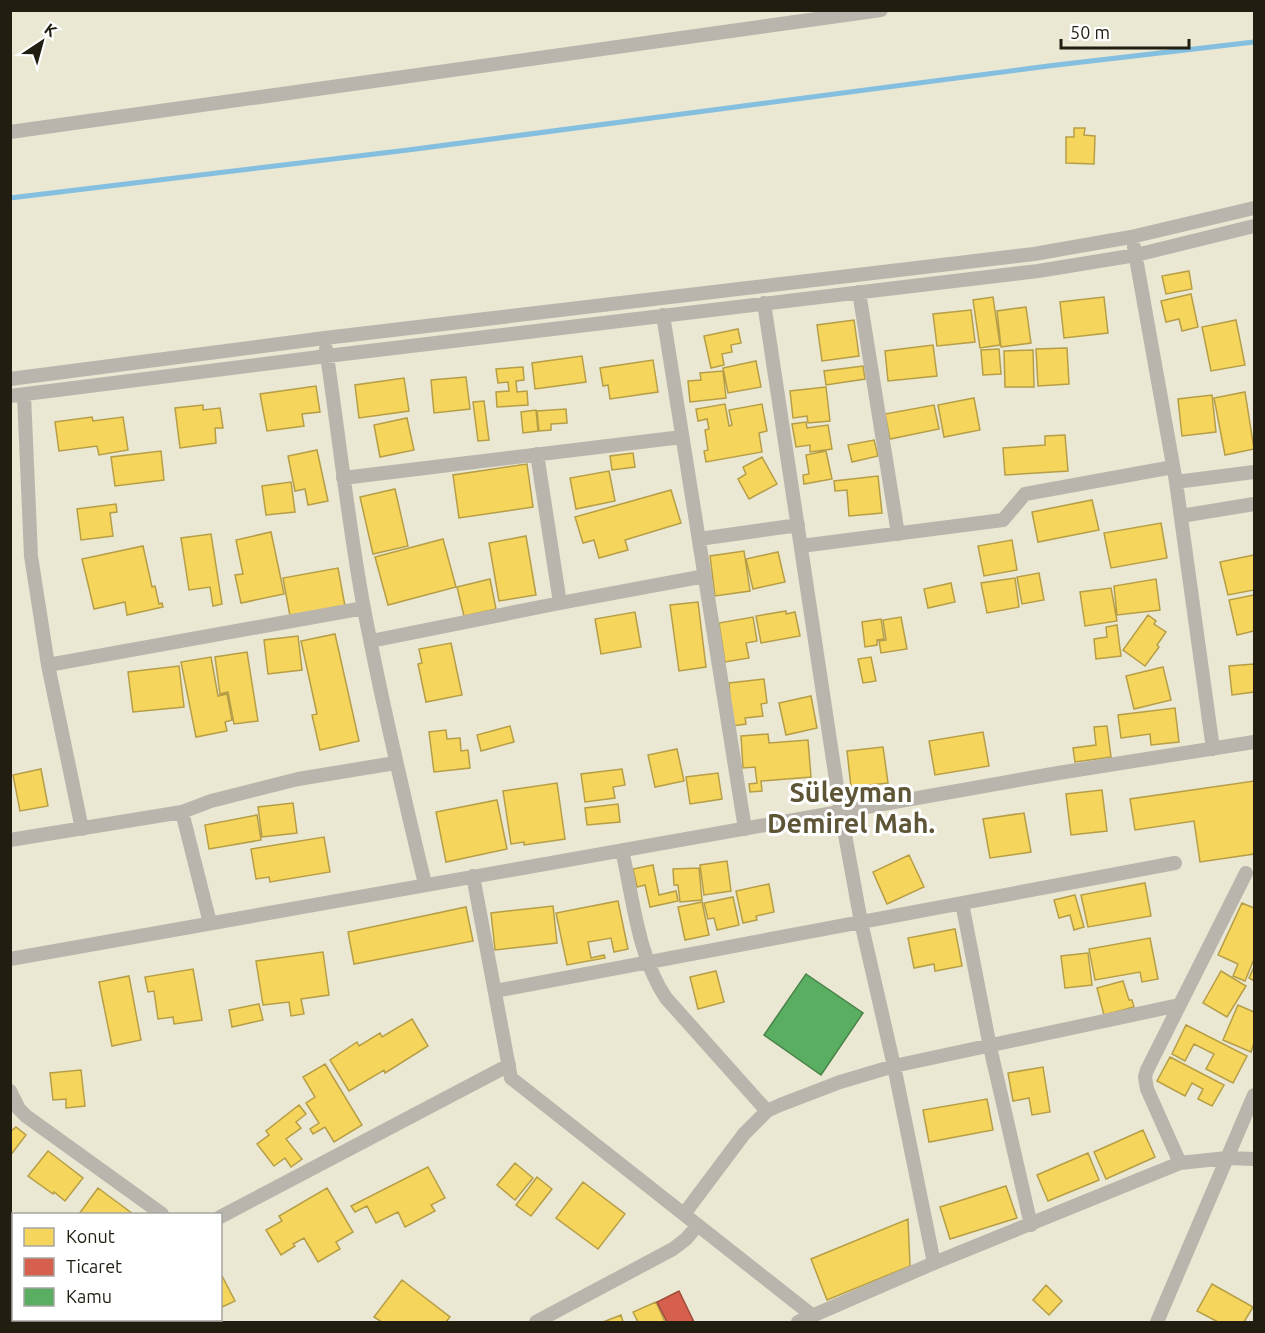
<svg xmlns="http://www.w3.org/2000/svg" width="1265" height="1333" font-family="Ubuntu,sans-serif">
  <rect width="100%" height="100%" fill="#eae7d2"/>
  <path fill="#f6d55c" stroke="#b69e46" stroke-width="1.5" d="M1074,128H1085L1084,135L1095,136L1094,164L1066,163V137H1074Z
    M1189,271L1192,289L1166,294L1162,276Z
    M1191,294L1198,327L1182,331L1179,319L1166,322L1161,301Z
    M993,297L1000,345L980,348L973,300Z
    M1104,297L1108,333L1064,338L1060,302Z
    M1026,307L1031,343L1001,347L997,311Z
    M971,310L975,342L937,346L933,314Z
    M854,320L859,356L822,361L817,325Z
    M1236,320L1245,365L1211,371L1202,327Z
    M738,329L741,343L731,345L732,352L722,354L724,365L711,368L704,336Z
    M933,345L937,376L888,381L885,351Z
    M1067,348L1069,384L1038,386L1036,349Z
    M999,349L1001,374L983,375L981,350Z
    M1033,350L1034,387H1005L1004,351Z
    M582,356L586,382L535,389L532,363Z
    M653,360L658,392L610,399L608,385L603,386L600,368Z
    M756,361L761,387L728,393L723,368Z
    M863,366L865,379L826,385L824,371Z
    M523,367L524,380L516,381L517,392L527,391L528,405L497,407L496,392L509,391L508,382L498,383L496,369Z
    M723,371L726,398L690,402L688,381L701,380L700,373Z
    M466,377L470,409L434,413L431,380Z
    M404,378L409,411L359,418L355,385Z
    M316,386L320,412L302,414L304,426L267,431L260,394Z
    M826,387L830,421L808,423L807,416L793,418L790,391Z
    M1245,392L1254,449L1225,455L1214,398Z
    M1212,395L1216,432L1182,436L1178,399Z
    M974,398L980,430L944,437L938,405Z
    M484,401L489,440L478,441L473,402Z
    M725,404L729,426L732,425L729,410L762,404L767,431L759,433L762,452L706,462L704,451L708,450L705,430L709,429L707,419L698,421L696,409Z
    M203,405V410L220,408L223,428H215L216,443L180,448L175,408Z
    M934,405L939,429L890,439L885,414Z
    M566,409L567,423L551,424V430L539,431L537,411Z
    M536,410L538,431L523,433L521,412Z
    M92,417L93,421L123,417L128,450L99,455L97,446L59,451L55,422Z
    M407,418L414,450L380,457L374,425Z
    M806,422L807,428L828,425L832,449L810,452V445L796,447L792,424Z
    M1065,435L1068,471L1005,475L1003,448L1045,445V436Z
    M874,440L878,456L852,462L848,445Z
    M317,450L328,501L308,505L305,489L295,491L288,456Z
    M161,451L164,480L115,486L111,457Z
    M826,451L832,479L804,484L803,475L809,474L806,455Z
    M633,453L635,467L612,470L610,456Z
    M762,457L777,484L749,499L738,479L746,474L743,467Z
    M527,464L533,507L459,518L453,475Z
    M609,471L615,501L576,509L570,478Z
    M878,476L882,513L849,516L847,490L835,491L834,481Z
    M291,482L295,512L266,515L262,486Z
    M395,489L408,546L373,554L360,497Z
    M671,490L681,523L625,540L628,550L599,558L594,540L583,543L575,517Z
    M1092,500L1099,530L1038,542L1032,512Z
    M116,504L117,512L110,513L113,536L81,540L77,509Z
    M1161,523L1167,558L1111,568L1104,533Z
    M271,532L284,594L241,603L235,575L243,574L236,540Z
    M211,534L222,604L213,606L210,587L189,590L181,538Z
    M526,536L536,595L499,601L489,543Z
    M443,539L456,587L388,605L375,557Z
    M1012,540L1017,570L984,576L978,546Z
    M143,546L152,587L155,586L159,604L162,603L163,607L127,615L125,602L94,609L82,559Z
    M744,551L750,591L715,596L710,556Z
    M778,552L785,582L753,589L746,559Z
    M1254,555V590L1228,595L1220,562Z
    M338,568L345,606L290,616L283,578Z
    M1039,573L1044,600L1022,604L1017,577Z
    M1015,578L1019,607L987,613L981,583Z
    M490,579L496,609L464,616L457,587Z
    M1156,579L1160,610L1117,615L1114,586Z
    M951,583L955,602L928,608L924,589Z
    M1111,588L1117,621L1085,626L1080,592Z
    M1254,595V631L1237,635L1229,600Z
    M698,602L706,667L679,671L670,605Z
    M786,611V614L795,612L800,636L761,643L756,616Z
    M635,612L641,647L601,654L595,619Z
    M1148,615L1156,621L1154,624L1166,632L1157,645L1159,647L1145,666L1123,650Z
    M753,617L757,641L746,643L749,658L725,662L719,623Z
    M901,617L907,649L881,653L879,641L886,640L883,620Z
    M881,619L884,639L877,640V645L865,647L862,622Z
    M1117,625L1121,656L1096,659L1094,639L1107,637L1106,627Z
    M335,634L359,741L320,750L312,715L317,714L301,641Z
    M298,636L302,670L268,674L264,640Z
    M451,643L462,695L426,702L418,664L422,663L419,649Z
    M247,652L258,721L234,724L228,692L220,694L215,657Z
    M211,657L218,696L227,694L232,720L225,722L227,731L196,737L181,662Z
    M871,657L876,681L863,683L858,659Z
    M1254,664V692L1232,695L1229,666Z
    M179,666L184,707L133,712L128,672Z
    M1163,667L1171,700L1134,709L1126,676Z
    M764,679L767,703L761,704L763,716L745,718L746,724L732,726L729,683Z
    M811,696L817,728L786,735L779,703Z
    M1175,708L1179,742L1151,745L1150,734L1121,738L1118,715Z
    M510,726L514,742L481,751L477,735Z
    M1107,726L1111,757L1075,762L1073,748L1096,745L1094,727Z
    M446,730L447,739L460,738L461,751L468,750L470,768L434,772L429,732Z
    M983,732L989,766L935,775L929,741Z
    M768,734L769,743L808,740L811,777L761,781L762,791L750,792L749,784L757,783L755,767L743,768L741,736Z
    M883,747L888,783L851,787L847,751Z
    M677,749L684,781L655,787L648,755Z
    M41,769L48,806L20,811L13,775Z
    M622,769L625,785L613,787L615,798L585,802L581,774Z
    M718,773L722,799L690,804L686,777Z
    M1254,781V854L1200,862L1194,821L1135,830L1130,799Z
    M557,783L565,839L524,845V842L511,844L503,791Z
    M1102,790L1107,831L1071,835L1066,794Z
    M497,800L507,849L446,862L436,812Z
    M293,803L297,833L262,837L258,807Z
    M618,804L620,822L587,825L585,808Z
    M1024,813L1031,852L990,858L983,819Z
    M257,815L261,840L209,849L205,825Z
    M324,837L330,872L270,882L269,877L256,879L251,849Z
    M909,855L924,887L887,904L873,872Z
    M727,861L731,891L704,895L700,865Z
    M653,865L659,895L676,891L678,901L650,907L645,885L637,887L633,869Z
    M699,868L702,900L680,902L678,885H674L673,869Z
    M1145,883L1151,916L1088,927L1081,895Z
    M769,884L774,912L756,916L757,920L743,923L736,891Z
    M1075,895L1084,927L1074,930L1070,915L1059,918L1054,900Z
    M733,897L739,925L717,930L714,918L708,919L704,903Z
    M618,901L628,949L614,952L611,938L588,942L591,958L604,955L605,958L567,965L556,913Z
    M702,902L709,935L685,940L678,907Z
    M1242,903L1254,908V959L1245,981L1233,976L1238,964L1218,955Z
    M553,906L557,943L495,950L491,913Z
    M466,907L473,941L354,964L348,932Z
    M955,929L962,966L935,971L934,964L914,968L908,938Z
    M1150,938L1158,979L1142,982L1140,972L1095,980L1089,949Z
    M323,952L329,995L301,999L304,1014L291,1016L289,1002L263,1005L256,961Z
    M1088,953L1092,985L1065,988L1061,956Z
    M1254,967V981L1249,978Z
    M193,969L202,1020L174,1024L173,1017L158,1019L154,991L148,992L145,977Z
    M716,971L724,1002L698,1009L690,977Z
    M1221,971L1246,986L1227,1017L1203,1003Z
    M129,976L141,1040L112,1046L99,982Z
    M1123,981L1129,1000H1132L1134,1007L1104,1015L1097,988Z
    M259,1004L263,1020L232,1027L229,1010Z
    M1238,1005L1254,1012V1043L1251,1052L1223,1040Z
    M412,1019L428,1046L385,1073L384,1070L349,1091L330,1060L357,1042L359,1046L380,1033L382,1037Z
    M1186,1025L1247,1056L1233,1083L1206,1069L1214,1054L1194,1044L1185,1061L1172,1054Z
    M1170,1057L1224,1085L1212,1106L1198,1099L1203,1089L1192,1083L1185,1096L1157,1081Z
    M325,1064L362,1125L334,1142L325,1127L313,1134L310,1129L319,1123L306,1103L315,1097L303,1077Z
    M1043,1067L1050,1112L1032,1115L1029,1098L1013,1101L1008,1073Z
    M81,1070L85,1106L66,1108V1099L53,1100L50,1073Z
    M987,1099L993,1130L929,1142L923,1110Z
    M299,1105L306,1114L296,1122L301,1128L286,1139L302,1159L291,1167L285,1158L274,1166L257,1144L269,1135L266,1131Z
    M16,1127L26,1135L10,1156V1132Z
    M1143,1130L1155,1157L1106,1179L1094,1152Z
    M48,1151L83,1178L65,1201L54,1192L53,1194L28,1176Z
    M1088,1153L1099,1180L1048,1201L1037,1175Z
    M515,1163L533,1178L515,1200L497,1185Z
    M428,1167L445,1198L431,1205L435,1211L405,1227L398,1212L376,1223L367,1206L355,1212L351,1206Z
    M537,1177L552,1189L531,1216L516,1205Z
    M583,1182L625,1214L598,1249L556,1218Z
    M1006,1186L1017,1218L950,1239L940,1207Z
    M98,1188L133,1214H79Z
    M327,1188L353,1232L336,1242L340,1249L318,1262L304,1238L293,1244L295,1246L281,1255L266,1230L282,1221L279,1216Z
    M908,1219L910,1266L827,1300L811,1259Z
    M220,1272L235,1301L220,1308Z
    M402,1280L450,1317L446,1322H382L374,1317Z
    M1212,1284L1253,1307L1244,1322H1218L1197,1311Z
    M1046,1285L1062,1301L1049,1315L1033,1300Z
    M656,1302L665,1322H638L633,1312Z
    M11,1305L14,1306V1320H31L35,1322H10Z
    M621,1315L623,1322H603Z"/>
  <path fill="#d6604d" stroke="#a04c3b" stroke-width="1.5" d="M679,1291L694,1322H667L657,1302Z"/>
  <path fill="#5aae61" stroke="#498349" stroke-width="1.5" d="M806,974L863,1013L821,1075L764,1035Z"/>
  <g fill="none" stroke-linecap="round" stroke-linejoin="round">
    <path stroke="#84bfe0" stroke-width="5" d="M10,198L408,150L1048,66L1254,42"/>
    <path stroke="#b9b5ad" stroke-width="14" d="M10,132L881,10
      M1134,247L1176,482L1213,749
      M859,292L898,534
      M764,303L841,813L861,922L894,1066L934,1263L1180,1163L1227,1158L1254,1159
      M663,315L745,829
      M326,349C339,436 348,523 364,609C382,702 403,793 425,884
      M10,379L325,338L1034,254L1131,237L1254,208
      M24,395L31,556L48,665L82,829
      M10,396L327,356L1038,271L1136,255L1254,226
      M537,454L560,603
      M343,478L682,437
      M1176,482L1254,472
      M1181,516L1254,504
      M699,539L798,525
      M801,546L1003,520L1025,494L1173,467
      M371,641L560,603L705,576
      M48,665L364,608
      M182,812L210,923
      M10,840L182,812L211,801L298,779L395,763
      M622,850C633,898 638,957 666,998L767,1111
      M473,876L511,1078L813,1316
      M962,903L990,1047L1031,1225
      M10,959L1058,773L1254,742
      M495,991L1175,863
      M10,1091L19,1109L26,1116L162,1214
      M1180,1163L1147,1089L1145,1077L1147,1070L1246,873
      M684,1214L744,1134L767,1111L780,1105L840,1082L894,1066L1179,1005
      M220,1217L509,1065
      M10,1257L14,1260
      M95,1320L99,1322
      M84,1322L86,1320
      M536,1322L673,1249L686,1239L698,1225
      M798,1322L934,1263
      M1157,1322L1254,1095"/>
  </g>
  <g text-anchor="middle" stroke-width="6" stroke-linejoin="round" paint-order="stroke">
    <g font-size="27" font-weight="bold" fill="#5d5536" stroke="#fff">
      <text x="851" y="802">Süleyman<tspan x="851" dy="31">Demirel Mah.</tspan></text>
    </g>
  </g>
  <rect width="1265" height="1333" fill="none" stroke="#211e11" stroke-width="24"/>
  <rect x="12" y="1213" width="210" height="108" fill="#ffffff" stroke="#a6a5a0" stroke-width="1.5"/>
  <rect x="24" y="1228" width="30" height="18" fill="#f6d55c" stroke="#a6a5a0" stroke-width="1.5"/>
  <text x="66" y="1243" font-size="18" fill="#211e11">Konut</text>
  <rect x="24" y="1258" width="30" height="18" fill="#d6604d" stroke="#a6a5a0" stroke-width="1.5"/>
  <text x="66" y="1273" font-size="18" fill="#211e11">Ticaret</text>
  <rect x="24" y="1288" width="30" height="18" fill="#5aae61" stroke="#a6a5a0" stroke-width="1.5"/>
  <text x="66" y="1303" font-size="18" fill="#211e11">Kamu</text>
  <g transform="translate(42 42) rotate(36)" stroke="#ffffff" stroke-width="4.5" paint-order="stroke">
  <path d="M0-4.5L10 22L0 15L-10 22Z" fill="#211e11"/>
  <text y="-9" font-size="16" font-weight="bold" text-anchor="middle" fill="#211e11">K</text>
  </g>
  <path d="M1061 39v9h128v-9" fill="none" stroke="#211e11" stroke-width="3"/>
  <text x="1070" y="39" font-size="18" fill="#211e11" stroke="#ffffff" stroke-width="4.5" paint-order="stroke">50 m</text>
</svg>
